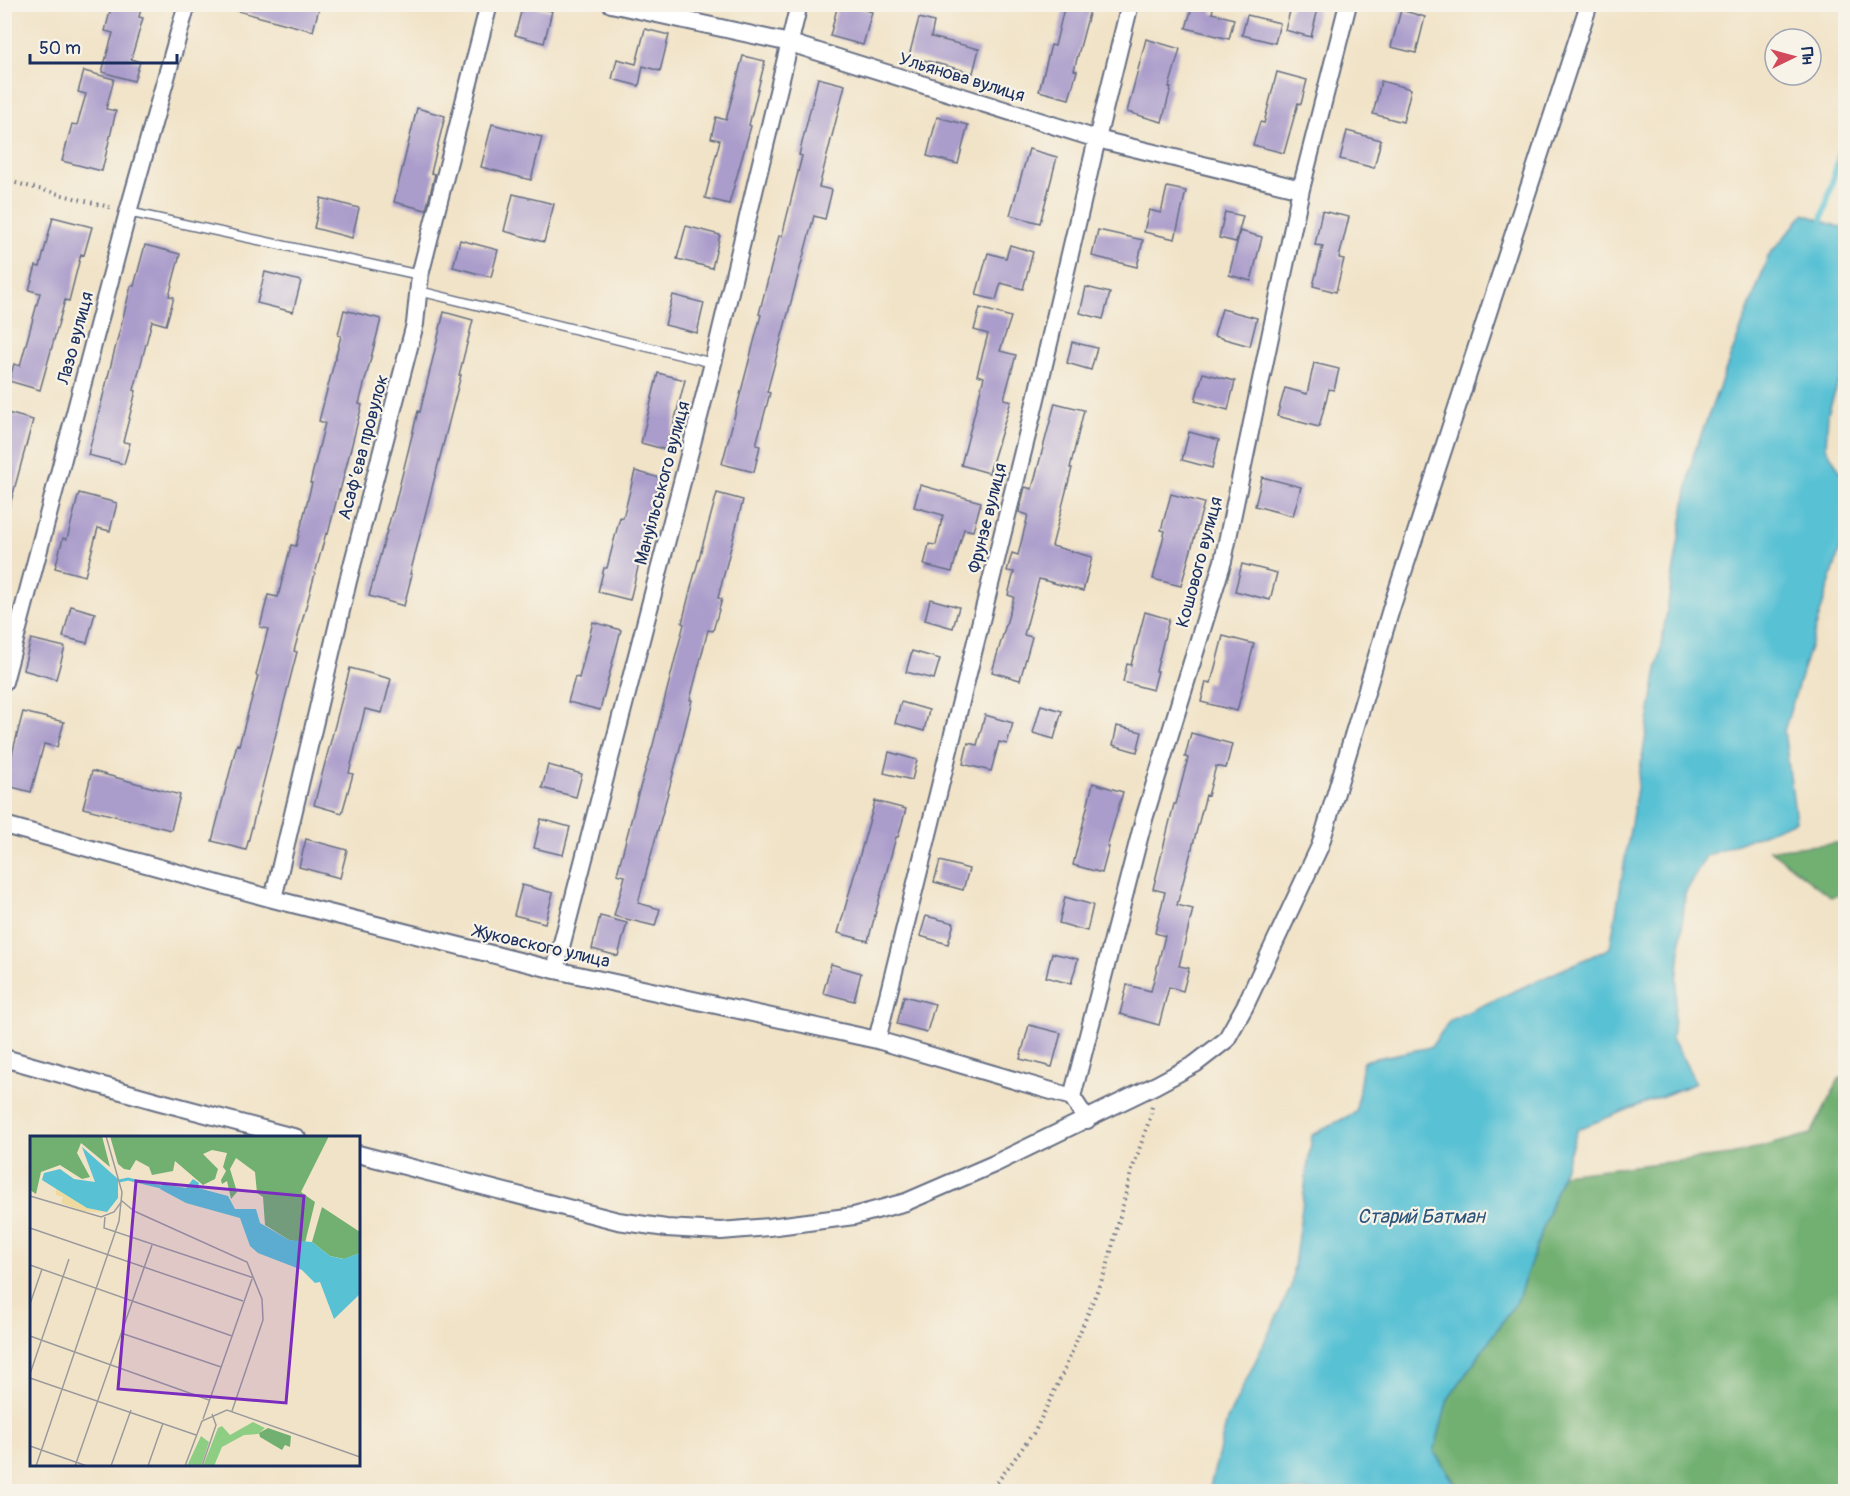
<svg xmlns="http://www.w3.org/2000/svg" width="1850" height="1496" font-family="Pangolin,sans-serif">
  <rect width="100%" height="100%" fill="#f7f3e8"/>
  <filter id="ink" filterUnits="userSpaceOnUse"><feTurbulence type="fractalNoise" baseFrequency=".0167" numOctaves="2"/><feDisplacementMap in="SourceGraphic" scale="12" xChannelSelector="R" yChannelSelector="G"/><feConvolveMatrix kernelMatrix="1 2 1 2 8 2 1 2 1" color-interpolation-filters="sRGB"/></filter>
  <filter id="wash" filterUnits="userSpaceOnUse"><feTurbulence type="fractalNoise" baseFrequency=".008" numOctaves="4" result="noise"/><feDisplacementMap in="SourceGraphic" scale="24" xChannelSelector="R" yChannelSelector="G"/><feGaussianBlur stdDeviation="1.35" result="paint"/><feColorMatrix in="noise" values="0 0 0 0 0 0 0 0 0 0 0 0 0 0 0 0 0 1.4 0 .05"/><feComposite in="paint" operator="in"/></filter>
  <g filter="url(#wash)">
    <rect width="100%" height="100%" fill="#f1e3c7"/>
    <path fill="#72b072" stroke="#467068" stroke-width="1.5" d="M1845,842V893L1831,897L1770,850Z
      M1845,1076V1491H1460L1434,1452L1448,1399L1517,1301L1562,1174L1731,1155L1811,1134L1839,1079Z"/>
    <path fill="#58c1d4" stroke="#3a7899" stroke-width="1.5" d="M1804,214L1845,229V363L1828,413L1826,447L1845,480V546H1841L1784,731L1796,821L1706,856L1685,894L1672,1038L1696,1083L1578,1129L1517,1301L1448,1399L1434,1452L1460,1491H1209L1227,1420L1291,1287L1312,1135L1356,1112L1363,1061L1431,1047L1450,1020L1610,948L1693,456L1769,255Z"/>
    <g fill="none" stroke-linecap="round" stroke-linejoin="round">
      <path stroke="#58c1d4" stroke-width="6" d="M1820,228L1846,130"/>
    </g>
    <g id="blocks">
      <path fill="#aa9ccb" d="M112,4H142L139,17L143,18L131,59L140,62L134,81L102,72L113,33L105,31Z
        M235,4H320L313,31L234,10Z
        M523,4L552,11L544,43L515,35Z
        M838,4H844L872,12L863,45L830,36Z
        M1065,4L1090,10L1074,70L1077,71L1069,99L1039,91L1051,45L1055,46Z
        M1193,4H1214L1212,13L1234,19L1229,39L1186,28Z
        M1292,4H1300L1318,9L1311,37L1285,30Z
        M1401,10L1425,17L1416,53L1391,47Z
        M1247,15L1280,23L1275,43L1242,35Z
        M919,18L934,22L931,37L979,49L973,73L909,56Z
        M645,29L669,35L660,71L643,66L639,86L612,79L617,59L636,64Z
        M1146,39L1180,49L1169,87L1171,88L1162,122L1127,112Z
        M743,56L765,61L749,125L751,126L729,204L705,198L720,140L711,138L716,117L726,120Z
        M84,71L114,79L106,109L116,111L102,171L62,161L72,124L77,125L86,94L78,92Z
        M1277,72L1307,80L1301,104L1298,103L1284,153L1253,145L1260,122L1264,123Z
        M818,78L845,85L819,187L832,190L825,219L814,216L767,392L770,393L756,445L760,446L754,472L722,464L761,315L759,314L779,236H782L802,156L799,155Z
        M1381,81L1411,89L1403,122L1373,114Z
        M417,108L445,116L431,173L435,174L426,210L394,202Z
        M937,117L968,125L958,164L927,156Z
        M492,124L542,137L531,180L481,167Z
        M1347,131L1381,140L1374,168L1340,159Z
        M1029,149L1057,157L1040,223L1010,215Z
        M1167,187L1186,191L1175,239L1144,232L1149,210L1161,213Z
        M513,194L554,204L544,242L504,231Z
        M321,198L359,208L352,238L314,228Z
        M1322,211L1349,217L1339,258L1344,259L1336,292L1313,286L1323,246L1315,245Z
        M1225,212L1243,216L1236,242L1219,238Z
        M53,217L92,227L84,255L81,254L69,301L65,300L40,390L9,381L14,364L20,366L40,293L29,290L36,266L40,267Z
        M686,226L720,235L712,268L677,259Z
        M1098,230L1143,240L1137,267L1092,256Z
        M1240,231L1262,237L1251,281L1229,275Z
        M460,240L498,250L491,277L453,267Z
        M145,245L180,254L169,296L174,297L166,325L152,321L134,390L136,391L123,442L130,443L124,464L88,455L131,286H134Z
        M1010,245L1033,252L1023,289L1001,283L996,300L976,295L988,253L1006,258Z
        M265,272L301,281L293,312L257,303Z
        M1086,287L1110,293L1103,319L1080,313Z
        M673,295L704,303L697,333L665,325Z
        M980,308L1011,317L1000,351L1016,355L1004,399L1011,401L989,473L961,465L984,377L977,375L988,334L974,330Z
        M1222,309L1257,318L1250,346L1214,336Z
        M344,310L381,319L359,404L362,405L340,491L339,490L328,534L326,533L294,651L297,652L246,850L212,841L237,744L239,745L258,676L256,675L268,629L260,627L268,595L278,597L291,545L296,546L312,483H310L325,423L319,421L341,336L338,335Z
        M444,312L473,320L459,375H461L410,574H412L404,606L369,596L392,512H393L418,411L420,412Z
        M1072,342L1097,348L1091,370L1067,363Z
        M1314,363L1339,369L1334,390L1329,389L1319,427L1277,416L1285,388L1307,394Z
        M658,373L685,380L667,450L641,443Z
        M1203,373L1235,381L1228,410L1195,401Z
        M1055,403L1084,410L1070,468H1072L1052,546L1092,557L1083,591L1039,579L1024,635L1032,637L1020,680L992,672L1014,597L1008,595L1014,572L1007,571L1012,553L1018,555L1028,515L1019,512L1025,487L1032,489Z
        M4,412L33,420L10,505H4Z
        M1189,432L1219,440L1212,468L1182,460Z
        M635,471L660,478L630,600L598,592L604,568H607L620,517L623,518Z
        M1262,477L1301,487L1293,516L1255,506Z
        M920,485L981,502L973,531L964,529L952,572L924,565L929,544L936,545L943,515L914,507Z
        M79,493L117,503L110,531L98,528L85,576L55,568L63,538L67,539Z
        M717,493L743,500L718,598L722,599L713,631L708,630L690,700H692L679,752L638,903L660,909L655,926L614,916L625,876L617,874L638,794L653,745L684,624L682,623L690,591Z
        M1171,494L1204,503L1181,586L1153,579L1165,531L1161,530Z
        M1242,564L1277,573L1270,600L1235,591Z
        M930,599L959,607L953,628L925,620Z
        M71,606L95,613L87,643L63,637Z
        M1145,612L1169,619L1156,671H1158L1153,690L1123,682L1127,664L1131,665Z
        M593,622L621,630L600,710L568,702L575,677L579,678Z
        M1223,636L1254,644L1237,711L1201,702L1206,682L1211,683Z
        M31,639L65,647L56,679L23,670Z
        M912,651L940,659L934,679L906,672Z
        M350,668L391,679L382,713L365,709L349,773L353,774L342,813L314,805Z
        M901,702L929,710L924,731L895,723Z
        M1041,705L1062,711L1054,739L1033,733Z
        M23,712L64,722L57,747L44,744L31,792L4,785V772L7,761L10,762Z
        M985,715L1013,723L1007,744L999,742L991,771L963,764L968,743L977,745Z
        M1117,726L1142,732L1137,752L1113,745Z
        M1191,733L1232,744L1226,768L1216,766L1208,796L1206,795L1177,905L1193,909L1179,966L1189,968L1183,991L1169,987L1159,1025L1120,1014L1127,985L1151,991L1165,936L1155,933L1165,892L1153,889L1174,804H1176L1188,758L1185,757Z
        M889,752L917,760L912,780L884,773Z
        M548,765L582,774L576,797L542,788Z
        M92,771L180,795L171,830L83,808Z
        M1093,783L1123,792L1107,847H1109L1102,873L1073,865Z
        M875,801L906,809L898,837H896L868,941L838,933Z
        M541,819L570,827L563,855L534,848Z
        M306,839L347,850L340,878L299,867Z
        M940,861L969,869L963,890L934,882Z
        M522,885L553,893L545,923L514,915Z
        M1065,897L1093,905L1087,931L1059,923Z
        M600,916L627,923L618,956L592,949Z
        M926,916L954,923L948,944L920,936Z
        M1052,953L1078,959L1071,984L1046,977Z
        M831,964L861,973L854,1001L823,993Z
        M904,996L935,1004L927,1032L897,1024Z
        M1029,1025L1061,1033L1052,1067L1020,1059Z"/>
    </g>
  </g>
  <g filter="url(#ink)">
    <use href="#blocks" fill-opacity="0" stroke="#666e83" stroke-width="1.5"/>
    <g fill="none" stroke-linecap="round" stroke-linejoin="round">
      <g stroke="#666e83" stroke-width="11">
        <path id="lane" d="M128,212L420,275
          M419,291L713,363"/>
      </g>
      <g stroke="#666e83" stroke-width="20">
        <path id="street" d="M611,4L790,43L1097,139L1301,189
          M4,682L128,212L187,4
          M4,825L273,899L555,970L877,1040L1072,1097
          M273,899L348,581L415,324L420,275L489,4
          M555,970L713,363L799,4
          M877,1040L1034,407L1097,139L1130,4
          M4,1058L157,1101L297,1138
          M1087,1120L1072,1097L1144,819L1223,561L1301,189L1348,4
          M358,1154L618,1221L666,1228L721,1231L769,1227L854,1216L906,1202L994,1164L1156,1085L1195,1064L1226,1040L1245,1006L1320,846L1391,609L1589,4"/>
      </g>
      <path stroke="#666e83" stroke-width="4" stroke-dasharray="1.5 4.5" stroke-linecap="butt" d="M4,180L113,208
        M990,1492L1035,1431L1064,1371L1107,1267L1131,1173L1150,1118L1152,1106"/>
      <use href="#lane" stroke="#fff" stroke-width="8"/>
      <use href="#street" stroke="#fff" stroke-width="16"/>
    </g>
  </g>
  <g text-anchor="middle" stroke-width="4.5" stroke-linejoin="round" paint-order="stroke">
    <g font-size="18" fill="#1b2f5e" stroke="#f7f3e8">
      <text transform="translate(962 77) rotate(17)" y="6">Ульянова вулиця</text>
      <text transform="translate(75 338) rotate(-75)" y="6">Лазо вулиця</text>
      <text transform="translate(363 447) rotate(-75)" y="6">Асаф’єва провулок</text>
      <text transform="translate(662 483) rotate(-75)" y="6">Мануільського вулиця</text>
      <text transform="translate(987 518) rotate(-76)" y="6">Фрунзе вулиця</text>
      <text transform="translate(1199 562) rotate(-75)" y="6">Кошового вулиця</text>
      <text transform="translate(542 946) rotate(13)" y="6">Жуковского улица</text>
    </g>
    <g font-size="20" font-style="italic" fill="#2a547c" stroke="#f7f3e8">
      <text x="1421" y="1223">Старий Батман</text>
    </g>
  </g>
  <g transform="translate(30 1136)">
    <rect width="330" height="330" fill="#f1e3c7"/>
    <path d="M223,286L235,292L228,298L214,299L192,311L184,330H173L188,292L192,290L200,299ZM171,300L179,306L171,330H157Z" fill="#8ecd84"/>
    <path d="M0,0H72L80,31L51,7L47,17L60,41L52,43L30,29L11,36L6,58L0,54ZM80,0H299L271,56L285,66L275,107L259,104L235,89L233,61L227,57L225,36L206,22L200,33L207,56L201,63L197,45L192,48L191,44L196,35L193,31L197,17L182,14L173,18L188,33L185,43L173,49L145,25L143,35L122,39L119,31L106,24L100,34L94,33L88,28ZM292,71L330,96V117L314,123L300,120L282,106ZM238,292L261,300L260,311L255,309L252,314L230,301L229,297Z" fill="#72b072"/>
    <path d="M26,52L57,72L78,77L53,75L31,67L33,61L26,59Z" fill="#eeda9e"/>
    <path d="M52,11L88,43V62L77,76L57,72L12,44L14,37L30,33L44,43L65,46ZM163,43L169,47L168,52L198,60L205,73H226L230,87L259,104L282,106L300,120L313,123L330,117V158L304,183L290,146L285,147L272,134L228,117L220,110L210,82L156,67L130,53L132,48L156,52Z" fill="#58c1d4"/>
    <path fill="none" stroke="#58c1d4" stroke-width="3" d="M89,45L98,43L131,51"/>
    <path fill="none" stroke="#9b9b9d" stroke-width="1.5" d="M0,60L71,81L84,76L92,65L104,75L217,126L232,163L233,184L202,275M75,81L74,92L224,142M0,92L213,165M0,129L202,200M0,168L12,133M91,197L191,231M0,200L179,264M0,238L39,123M0,242L166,299M173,283L222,143M0,310L57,330M6,330L89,85L92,56L76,0M45,330L122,109M81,330L101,274M118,330L133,287M155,330L172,285L197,274L330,321M172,330L186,289L182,278"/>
    <path fill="#7b2cbf" fill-opacity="0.15" stroke="#7b2cbf" stroke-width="3" d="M106,45L274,60L256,267L88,253Z"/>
    <rect width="330" height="330" fill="none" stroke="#1b2f5e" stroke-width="3"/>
  </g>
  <rect width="1850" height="1496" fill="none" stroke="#f7f3e8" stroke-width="24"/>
  <g transform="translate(1793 57) rotate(85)"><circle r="28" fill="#f7f3e8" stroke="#9fa5b1" stroke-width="1.5"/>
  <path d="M0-4.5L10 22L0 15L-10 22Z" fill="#d1495b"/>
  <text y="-9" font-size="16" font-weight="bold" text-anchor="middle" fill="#1b2f5e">Пн</text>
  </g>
  <path d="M30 54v9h147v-9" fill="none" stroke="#1b2f5e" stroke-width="3"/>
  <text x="39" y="54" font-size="18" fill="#1b2f5e" stroke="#f7f3e8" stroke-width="4.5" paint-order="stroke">50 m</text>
</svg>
